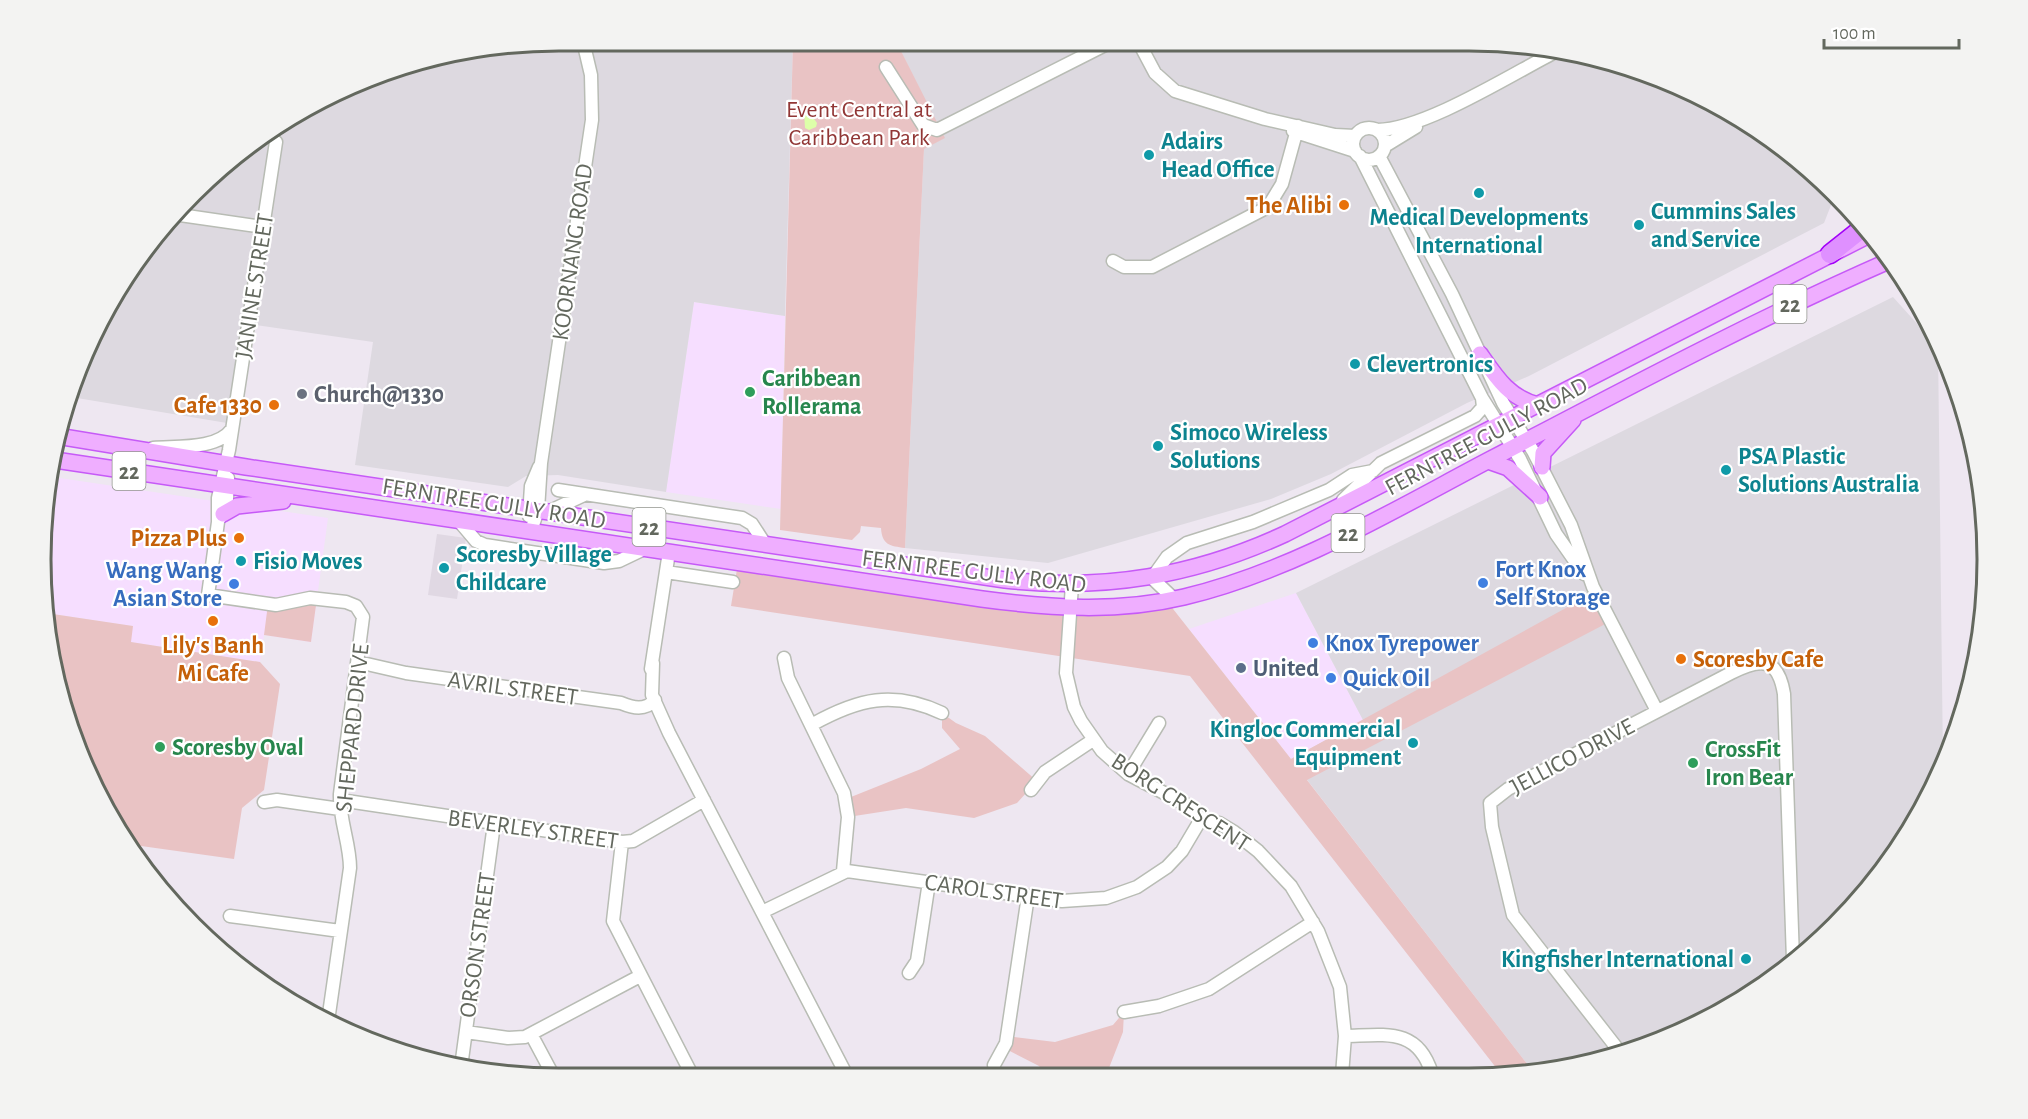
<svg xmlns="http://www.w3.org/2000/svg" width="2028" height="1119" font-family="'Alegreya Sans',sans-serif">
  <rect width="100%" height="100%" fill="#eee7f1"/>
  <path fill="#f6deff" d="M694,302L785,316L781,509L666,492Z
    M53,477L328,518L311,642L264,635L260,662L130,642L132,626L46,613L42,594Z
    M1296,593L1363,720L1291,759L1189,629Z"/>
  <path fill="#ddd9e0" d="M560,41H793L785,316L694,302L666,492L558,475L526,476L508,487L355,465L373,342L249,324L233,424L71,397L128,271L243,148L392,68Z
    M896,41L1502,42L1603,58L1728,110L1810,169L1835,195L1824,223L1529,376L1467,403L1331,474L1271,499L1048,563L905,548L924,148L944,138Z
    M1893,297L1938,347L1943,763L1918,819L1858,902L1757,991L1667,1039L1535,1074L1291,759L1363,720L1296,593Z"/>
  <path fill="#e0d8e3" d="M437,534L466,538L457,599L428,595Z"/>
  <path fill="#e9c3c4" d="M793,41H896L945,138L924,149L905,548C890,546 882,545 881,528L861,526L860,532L852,540L780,530Z
    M738,563L982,599L1166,600L1291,759L1595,592L1611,621L1307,780L1535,1074H1501L1190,676L731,606Z
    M317,598L311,642L264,635L268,604Z
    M46,613L133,626L131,642L260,662L280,684L264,790L242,808L234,859L134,845L80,758Z
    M942,713L956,723L985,736L1037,781L1017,803L974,818L906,808L848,817L846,799L921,769L960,749L942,728Z
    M1124,1012L1123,1032L1109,1068L1110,1075L1046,1076L1039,1066L1004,1048L1007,1036L1055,1042L1113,1025Z"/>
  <path fill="#ddffa9" d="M804,112H809L817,123L816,127L809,130L805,128Z"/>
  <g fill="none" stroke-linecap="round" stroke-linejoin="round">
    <g stroke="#b8bcb4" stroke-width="15">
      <path id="minor" d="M1138,41L1155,73L1175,91L1265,119L1335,135L1355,136
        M886,67L923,125L937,130L1113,41
        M1353 144a16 16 0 1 1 32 0a16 16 0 1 1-32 0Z
        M1377,130C1424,130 1512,74 1557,51
        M1293,131L1355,151
        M276,142L229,450L218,498V522L208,595L276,605L310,598L346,602L356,606L363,617L340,794C339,820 350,843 350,868L328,1021
        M1385,146L1416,127
        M1360,156L1482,398L1520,459L1556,534L1584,574
        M1379,156L1452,294L1503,403L1533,451L1571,525L1593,587L1657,711
        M180,215L263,227
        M1113,261L1124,267H1152L1268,207L1282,184L1298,126
        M153,448C177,446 217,450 232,429
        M558,490L742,518L752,524L765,544
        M1343,500L1381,463L1475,416L1483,407L1482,398
        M550,511L584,495
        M529,516L531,486L539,467
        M220,518L227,499L228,478
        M459,521L476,541L485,545L604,563L619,561L644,549
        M531,531L538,510L541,463L592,120L591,75L583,41
        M666,572L733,582
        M1072,585L1066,673L1074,707L1081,721L1102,751L1128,774L1187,805L1201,819L1219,823L1234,832L1258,851L1291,886L1318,931L1340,987L1345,1036L1342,1075
        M1174,599L1152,578L1167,557L1187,543L1253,522L1329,490L1352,475L1373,471
        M784,658L788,678L844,793L848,817L843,871
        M358,662L406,673L621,703C633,708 645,711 655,700
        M653,663L652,695L669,733L847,1076
        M651,669L669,552
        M813,724C858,699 893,690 942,713
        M1128,774L1159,723
        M1031,790L1045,772L1093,740
        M340,800L622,842L633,841L704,800
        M264,802L277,800L340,809
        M622,842L613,921L693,1077
        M762,912L847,871L1062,901L1106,898L1137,887L1167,867L1182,851L1201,819
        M230,916L340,931
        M909,973L917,961L929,882
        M1124,1012L1159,1006L1209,989L1313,922
        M466,1032L508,1038L525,1037L640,976
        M531,1034L554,1077
        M1345,1036C1385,1035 1418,1027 1432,1074
        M1620,1052L1513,915L1492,827L1490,803L1508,789L1731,673C1761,658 1778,657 1784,694L1793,960
        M994,1065L1006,1043L1028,896
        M461,1067L494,824"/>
    </g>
    <g stroke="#c65af7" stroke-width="18">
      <path id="major" d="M1480,354C1496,377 1509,398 1538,405
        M57,436L246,467L1005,580C1104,591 1194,576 1285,534L1871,234
        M55,460L982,599C1049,608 1117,613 1184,597C1293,571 1392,511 1491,459C1623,390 1754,320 1891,260
        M1488,461L1508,468L1540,497
        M1542,467L1543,453L1573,420
        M223,514L237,506L283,501"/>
    </g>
    <g stroke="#a200f8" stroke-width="21">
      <path id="highway" d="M1830,254L1864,227"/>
    </g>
    <use href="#minor" stroke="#fff" stroke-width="12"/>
    <use href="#major" stroke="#efaeff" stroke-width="15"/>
    <use href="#highway" stroke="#df90ff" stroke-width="18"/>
  </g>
  <g fill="#0f9aa8" stroke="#fff" stroke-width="2">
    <circle cx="1149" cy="155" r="6"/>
    <circle cx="1479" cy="193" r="6"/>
    <circle cx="1639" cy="225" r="6"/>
    <circle cx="1355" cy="364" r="6"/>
    <circle cx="1158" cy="446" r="6"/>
    <circle cx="1726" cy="470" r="6"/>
    <circle cx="241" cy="561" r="6"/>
    <circle cx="444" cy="568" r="6"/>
    <circle cx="1413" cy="743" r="6"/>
    <circle cx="1746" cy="959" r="6"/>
  </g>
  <g fill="#e8710a" stroke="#fff" stroke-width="2">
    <circle cx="1344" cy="205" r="6"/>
    <circle cx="274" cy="405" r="6"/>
    <circle cx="239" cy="538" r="6"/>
    <circle cx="213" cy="621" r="6"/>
    <circle cx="1681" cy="659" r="6"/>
  </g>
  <g fill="#2e9e5b" stroke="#fff" stroke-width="2">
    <circle cx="750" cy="392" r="6"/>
    <circle cx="160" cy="747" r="6"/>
    <circle cx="1693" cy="763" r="6"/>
  </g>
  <circle fill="#6b7280" stroke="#fff" stroke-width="2" cx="302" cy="394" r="6"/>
  <g fill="#3f7fe0" stroke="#fff" stroke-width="2">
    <circle cx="1483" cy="583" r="6"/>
    <circle cx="234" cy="584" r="6"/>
    <circle cx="1313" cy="643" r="6"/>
    <circle cx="1331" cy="678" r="6"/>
  </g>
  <circle fill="#5c6f8a" stroke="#fff" stroke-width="2" cx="1241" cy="668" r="6"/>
  <g text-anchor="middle" stroke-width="4.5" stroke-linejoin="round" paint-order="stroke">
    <g fill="#fff" stroke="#92958e" stroke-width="1.5">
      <rect x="1773.5" y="285" width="33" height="38" rx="4.5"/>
      <rect x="112.5" y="452" width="33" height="38" rx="4.5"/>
      <rect x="632.5" y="508" width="33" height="38" rx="4.5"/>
      <rect x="1331.5" y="514" width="33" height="38" rx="4.5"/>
    </g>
    <g font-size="22" font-weight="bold" fill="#63685e">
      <text x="1790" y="312">22</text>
      <text x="129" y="479">22</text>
      <text x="649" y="535">22</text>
      <text x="1348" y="541">22</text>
    </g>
    <g font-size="24" fill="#913635" stroke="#fff">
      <text x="859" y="117">Event Central at<tspan x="859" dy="28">Caribbean Park</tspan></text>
    </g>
    <g font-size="24" font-weight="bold" fill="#0d838f" stroke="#fff" text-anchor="start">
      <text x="1161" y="149">Adairs<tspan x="1161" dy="28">Head Office</tspan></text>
      <text x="1651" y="219">Cummins Sales<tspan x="1651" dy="28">and Service</tspan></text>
      <text x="1479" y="225" text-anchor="middle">Medical Developments<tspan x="1479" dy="28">International</tspan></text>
      <text x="1367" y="372">Clevertronics</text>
      <text x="1170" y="440">Simoco Wireless<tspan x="1170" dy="28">Solutions</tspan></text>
      <text x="1738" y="464">PSA Plastic<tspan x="1738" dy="28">Solutions Australia</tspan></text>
      <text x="456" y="562">Scoresby Village<tspan x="456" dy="28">Childcare</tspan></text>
      <text x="253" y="569">Fisio Moves</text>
      <text x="1401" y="737" text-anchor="end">Kingloc Commercial<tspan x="1401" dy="28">Equipment</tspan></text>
      <text x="1734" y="967" text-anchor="end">Kingfisher International</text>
    </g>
    <g font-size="24" font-weight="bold" fill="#c56008" stroke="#fff" text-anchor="end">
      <text x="1332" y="213">The Alibi</text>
      <text x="262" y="413">Cafe 1330</text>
      <text x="227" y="546">Pizza Plus</text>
      <text x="213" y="653" text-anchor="middle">Lily's Banh<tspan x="213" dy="28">Mi Cafe</tspan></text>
      <text x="1693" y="667" text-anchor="start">Scoresby Cafe</text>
    </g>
    <g font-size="24" fill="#63685e" stroke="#fff">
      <text transform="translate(572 252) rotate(-82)" y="8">KOORNANG ROAD</text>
      <text transform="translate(254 286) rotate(-81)" y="8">JANINE STREET</text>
      <text transform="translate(1486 436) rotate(-28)" y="8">FERNTREE GULLY ROAD</text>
      <text transform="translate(494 503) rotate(9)" y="8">FERNTREE GULLY ROAD</text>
      <text transform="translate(974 571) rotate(7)" y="8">FERNTREE GULLY ROAD</text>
      <text transform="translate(513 688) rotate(8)" y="8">AVRIL STREET</text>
      <text transform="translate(352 728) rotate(-84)" y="8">SHEPPARD DRIVE</text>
      <text transform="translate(1572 756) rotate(-28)" y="8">JELLICO DRIVE</text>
      <text transform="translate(1181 802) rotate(33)" y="8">BORG CRESCENT</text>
      <text transform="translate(533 829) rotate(8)" y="8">BEVERLEY STREET</text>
      <text transform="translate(994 891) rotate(8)" y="8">CAROL STREET</text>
      <text transform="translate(477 945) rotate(-82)" y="8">ORSON STREET</text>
    </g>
    <g font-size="24" font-weight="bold" fill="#27864d" stroke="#fff" text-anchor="start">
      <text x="762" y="386">Caribbean<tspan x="762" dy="28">Rollerama</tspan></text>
      <text x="172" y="755">Scoresby Oval</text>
      <text x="1705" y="757">CrossFit<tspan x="1705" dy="28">Iron Bear</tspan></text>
    </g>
    <g font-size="24" font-weight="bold" fill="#5b616d" stroke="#fff" text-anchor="start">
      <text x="314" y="402">Church@1330</text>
    </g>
    <g font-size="24" font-weight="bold" fill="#366cbe" stroke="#fff" text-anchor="start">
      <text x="1495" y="577">Fort Knox<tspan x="1495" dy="28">Self Storage</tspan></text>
      <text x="222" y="578" text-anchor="end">Wang Wang<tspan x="222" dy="28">Asian Store</tspan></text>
      <text x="1325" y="651">Knox Tyrepower</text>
      <text x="1343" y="686">Quick Oil</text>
    </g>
    <g font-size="24" font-weight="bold" fill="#4e5e75" stroke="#fff" text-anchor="start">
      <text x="1253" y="676">United</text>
    </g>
  </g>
  <path d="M0 0H2028V1119H0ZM559 51H1469A508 508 0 0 1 1977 559V560A508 508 0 0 1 1469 1068H559A508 508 0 0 1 51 560V559A508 508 0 0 1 559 51Z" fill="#f3f3f2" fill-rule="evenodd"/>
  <path fill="none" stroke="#63685e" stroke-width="3" d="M559 51H1469A508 508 0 0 1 1977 559V560A508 508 0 0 1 1469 1068H559A508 508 0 0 1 51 560V559A508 508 0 0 1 559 51Z"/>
  <path d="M1824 39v9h135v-9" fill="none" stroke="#63685e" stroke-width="3"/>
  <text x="1833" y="39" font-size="18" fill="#63685e" stroke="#ffffff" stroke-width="4.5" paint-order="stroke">100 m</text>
</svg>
